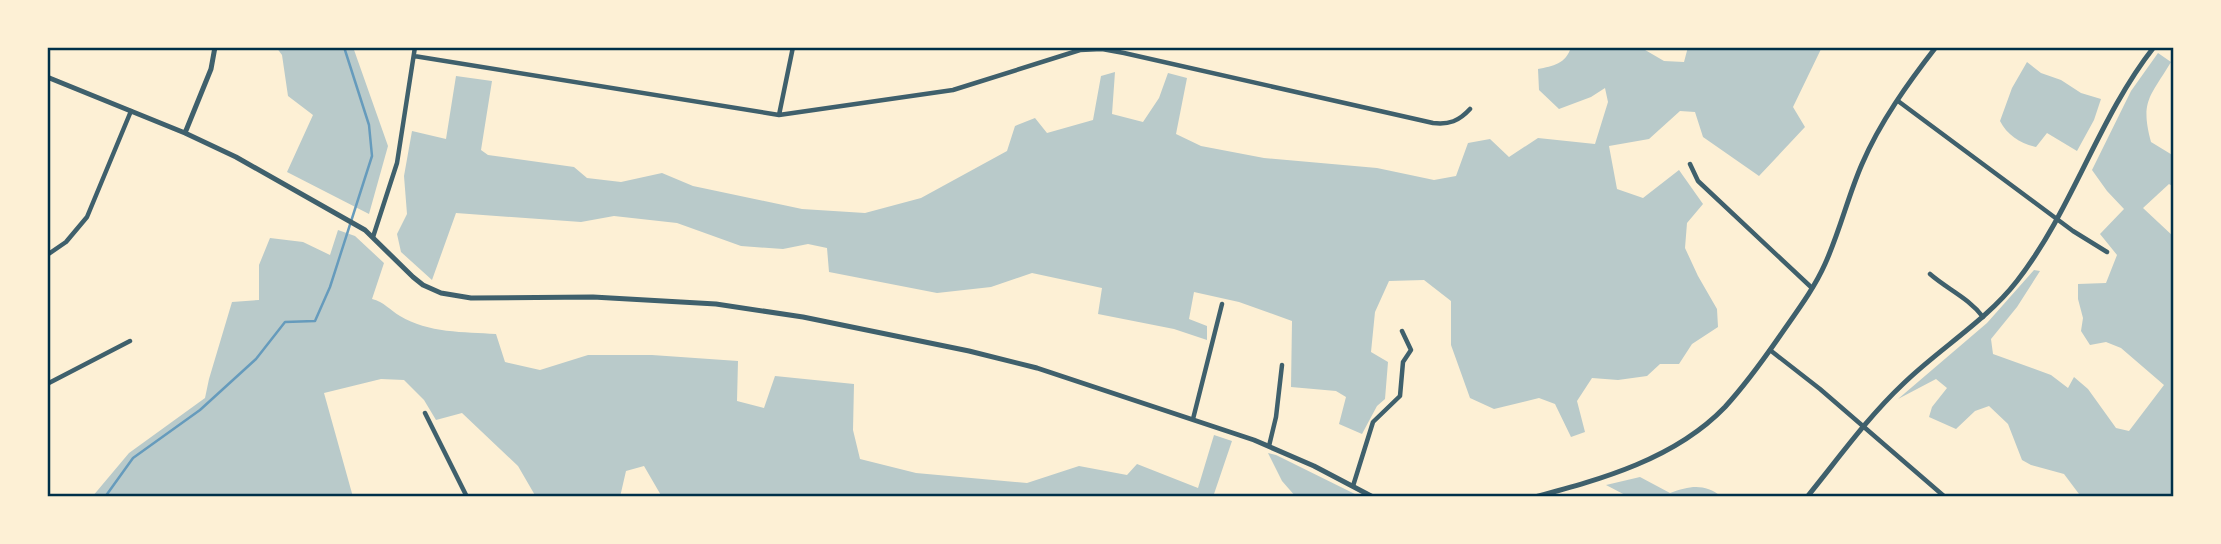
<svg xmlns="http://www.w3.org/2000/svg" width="2221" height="544" font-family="Manrope,sans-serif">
  <rect width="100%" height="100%" fill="#fdf0d5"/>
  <path fill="#b9caca" d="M276,47H353L388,146L369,214L287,172L313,115L288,96L282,55Z
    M1571,47H1640L1664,61L1684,62L1688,47H1822L1793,107L1805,127L1759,176L1703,137L1695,112L1680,111L1649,139L1609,146L1617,189L1643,198L1679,170L1703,204L1687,223L1685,248L1698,276L1717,309L1718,327L1692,344L1679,364H1660L1647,376L1618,380L1592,378L1577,401L1585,432L1571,437L1555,404L1539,398L1494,409L1470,398L1451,345V301L1424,280L1389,281L1375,312L1371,352L1388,362L1385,399L1377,406L1362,434L1339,424L1346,397L1336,391L1291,387L1292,321L1239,302L1194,292L1189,319L1207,326V340L1174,329L1098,314L1102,288L1032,273L991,287L937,293L829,272L827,248L808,244L783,249L741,246L677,223L614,216L581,222L456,213L432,280L401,252L397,234L407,214L404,176L412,131L446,139L456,76L492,81L481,150L488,155L574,167L587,178L621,182L662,173L693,186L802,209L865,213L921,198L1007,151L1015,126L1035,118L1047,133L1093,120L1101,76L1115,72L1112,114L1143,122L1159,98L1168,73L1187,78L1176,134L1201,146L1264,158L1377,168L1434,180L1456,176L1468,143L1490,139L1509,157L1538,138L1595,144L1608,102L1605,88L1591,97L1559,109L1539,90L1538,69C1553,66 1566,64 1571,47Z
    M2158,53L2171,62C2150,97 2140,101 2151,142L2174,156V187L2169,184L2143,208L2174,237V497H2078L2079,494L2064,474L2031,465L2022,460L2008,424L1989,406L1975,411L1956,429L1929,417L1932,407L1947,388L1936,379L1898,399L1987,323L2034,270L2040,271L2017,307L1991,339L1993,354L2051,375L2068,388L2074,377L2088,389L2116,428L2129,431L2164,385L2121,348L2106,342L2090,345L2081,331L2083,318L2078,299V284L2106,283L2117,255L2100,234L2124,209L2107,191L2092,170L2131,91Z
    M2027,62L2041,73L2061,80L2081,93L2101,99L2094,120L2077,151L2047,133L2036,147C2021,144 2007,135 2000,121L2012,88Z
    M338,230L355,236L384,263L372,299C384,302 390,310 400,316C428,333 464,332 496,334L505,362L540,370L588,355H652L738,361L737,401L764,408L775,376L854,384L853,430L860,459L916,473L1027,483L1079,466L1127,475L1137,464L1198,488L1214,435L1232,441L1214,494L1217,497H662L644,466L626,471L620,497H536L518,466L462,413L436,420L424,400L404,380L381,379L324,393L353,497H92L129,453L205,398L209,379L232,302L259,300V265L270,238L303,242L330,255Z
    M1268,453L1276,455L1361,497H1296L1282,481Z
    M1640,477L1670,493C1690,486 1704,483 1722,497H1629L1606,485Z"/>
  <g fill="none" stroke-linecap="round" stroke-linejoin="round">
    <path stroke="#669bbc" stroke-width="2.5" d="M105,497L133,458L200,410L256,359L285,322L315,321L330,287L372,156L369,125L344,47"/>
    <path stroke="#3f606c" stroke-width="4.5" d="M414,56L779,115L953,90L1080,50L1102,49L1124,53L1433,123C1449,125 1459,121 1470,109
      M1898,101L2073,231L2107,252
      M779,115L793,47
      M1690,164L1698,181L1812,288
      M373,237L397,163L415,47
      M47,255L66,242L87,217L131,111
      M1930,274C1947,289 1969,298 1983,317
      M1770,350L1820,389L1945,497
      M47,384L130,341
      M425,413L467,497
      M1193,419L1222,304
      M1269,446L1276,417L1282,365
      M1353,486L1373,422L1400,396L1403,362L1411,350L1402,331"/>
    <path stroke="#3f606c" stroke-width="5" d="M47,77L185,133L236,157L365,230L413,277L423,285L441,293L471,298L593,297L716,304L803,317L969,351L1037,368L1254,440L1314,466L1373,497
      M185,133L211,69L215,47
      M1535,497C1602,479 1675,459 1725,407C1744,386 1761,363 1777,340C1794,315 1813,291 1825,264C1840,231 1848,196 1862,164C1880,122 1908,83 1936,47
      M1807,497C1838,459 1867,418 1903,384C1940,348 1986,321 2017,281C2073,209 2098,118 2154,47"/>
  </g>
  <rect width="2221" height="544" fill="none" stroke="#fdf0d5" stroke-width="98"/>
  <rect x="49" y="49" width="2123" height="446" fill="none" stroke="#003049" stroke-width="2.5"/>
</svg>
